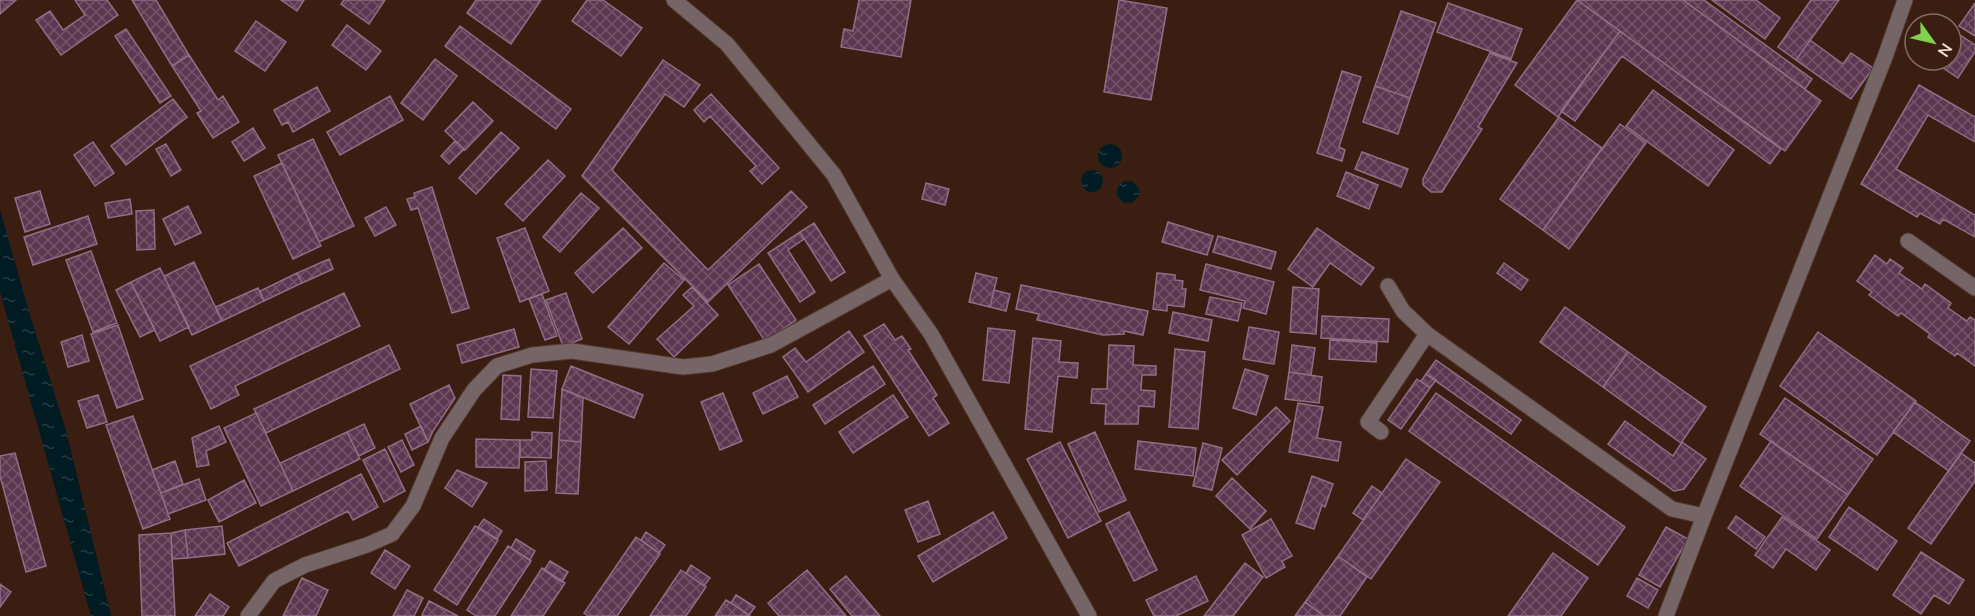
<svg xmlns="http://www.w3.org/2000/svg" width="1975" height="616" font-family="'Nunito Sans',sans-serif">
  <defs>
    <pattern id="water-ripples" width="26" height="14" patternUnits="userSpaceOnUse" patternTransform="scale(1.5)"><rect width="26" height="14" fill="#001b22"/><path d="M2 4q2-2 4 0t4 0M15 11q2-2 4 0t4 0" fill="none" stroke="#263c42"/></pattern>
    <pattern id="building-cross-hatch" width="8" height="8" patternUnits="userSpaceOnUse" patternTransform="scale(1.5)"><rect width="8" height="8" fill="#5d3752"/><path d="M0 0l8 8M0 8l8-8" fill="none" stroke="#75546a"/></pattern>
  </defs>
  <rect width="100%" height="100%" fill="#3a1e12"/>
  <path fill="url(#water-ripples)" d="M1098 156a12 12 0 1 1 24 0a12 12 0 1 1-24 0Z
    M1081 181a11 11 0 1 1 22 0a11 11 0 1 1-22 0Z
    M1117 192a11 11 0 1 1 22 0a11 11 0 1 1-22 0Z
    M0,210L30,315L66,430L111,616H91L0,292Z"/>
  <path fill="url(#building-cross-hatch)" stroke="#8e6f85" stroke-width="1.5" d="M0,0H16L0,14Z
    M75,0H107L118,15L61,55L36,20L50,11L63,30L85,15Z
    M132,0H156L189,55L172,66Z
    M281,0H304L297,11Z
    M344,0H385L369,24L341,4Z
    M476,0H541L511,44L467,13Z
    M587,0H603L642,28L621,56L572,21Z
    M859,0H911L901,57L841,47L844,29L853,31Z
    M1119,0L1167,8L1151,100L1104,92Z
    M1577,0L1620,31L1558,117L1515,85Z
    M1577,0H1683L1821,101L1785,151Z
    M1683,0H1704L1812,79L1805,89Z
    M1712,0H1756L1780,18L1765,39Z
    M1811,0H1839L1796,60L1778,47Z
    M1448,3L1522,29L1511,59L1437,32Z
    M1975,3V36L1959,26Z
    M1401,11L1436,23L1410,98L1375,86Z
    M256,21L286,42L265,71L235,51Z
    M347,25L381,51L366,70L332,45Z
    M460,26L571,109L556,129L445,46Z
    M126,29L171,96L160,103L115,36Z
    M1951,29L1975,45V52L1958,78L1931,60H1951Z
    M1620,31L1781,149L1770,164L1622,56L1575,121L1561,111Z
    M1810,40L1843,64L1851,53L1873,68L1851,99L1796,60Z
    M1490,53L1517,63L1478,127L1482,129L1447,184L1442,192H1431L1423,185V179Z
    M189,55L218,100L223,96L239,122L213,138L197,113L201,111L172,66Z
    M435,59L457,76L423,120L401,103Z
    M663,60L700,85L684,107L665,94L612,170L708,270L791,191L807,207L708,302L582,176Z
    M1342,71L1361,77L1339,147L1345,150L1342,161L1317,153Z
    M1919,85L1975,117V142L1928,115L1896,169L1975,215V237L1943,219L1940,224L1920,213L1917,217L1861,184Z
    M1375,86L1410,98L1398,134L1363,122Z
    M317,87L330,111L293,132L288,122L282,125L274,110Z
    M1653,90L1734,150L1708,186L1626,126Z
    M711,94L779,168L762,184L750,171L756,166L710,116L704,122L694,110Z
    M390,96L403,120L340,155L327,132Z
    M173,99L187,117L126,165L111,146Z
    M473,102L493,121L465,150L445,131Z
    M1559,117L1602,148L1543,230L1500,199Z
    M1620,124L1646,143L1569,249L1543,230Z
    M253,128L265,148L244,161L232,142Z
    M501,132L519,148L476,194L459,178Z
    M313,139L354,226L319,242L278,155Z
    M455,141L464,149L449,164L441,156Z
    M93,142L114,173L95,186L74,155Z
    M166,144L181,170L171,176L156,149Z
    M1362,152L1408,169L1401,187L1355,169Z
    M548,160L565,176L523,221L505,204Z
    M282,163L321,246L293,259L254,176Z
    M1346,172L1378,185L1369,209L1337,196Z
    M926,183L949,189L945,205L922,199Z
    M432,187L469,308L452,313L418,208L411,210L407,199L415,197L414,193Z
    M40,191L50,224L25,232L15,198Z
    M581,193L599,208L560,252L543,237Z
    M130,199L132,214L108,218L105,203Z
    M188,206L201,233L175,245L163,219Z
    M386,207L396,225L375,236L365,218Z
    M154,210L155,249L137,250L136,211Z
    M88,216L97,244L33,265L24,237Z
    M1168,222L1213,236L1207,255L1162,242Z
    M814,223L845,272L831,281L800,232Z
    M525,228L549,291L520,302L497,238Z
    M623,228L642,248L593,293L575,273Z
    M1317,228L1374,268L1361,285L1330,263L1313,287L1288,269Z
    M800,232L804,239L788,250L815,292L800,302L768,253Z
    M1218,236L1276,252L1271,269L1213,252Z
    M91,251L117,323L93,332L66,260Z
    M1875,255L1887,264L1890,259L1903,268L1899,273L1922,289L1925,284L1951,303L1948,308L1967,321L1970,317L1975,320V366L1957,353L1955,356L1928,337L1930,334L1901,313L1898,316L1869,295L1872,292L1857,281Z
    M329,259L333,269L302,283L297,273Z
    M194,262L222,321L192,335L164,276Z
    M664,263L684,280L629,344L608,327Z
    M1504,263L1528,280L1521,290L1497,273Z
    M759,264L796,320L765,341L728,285Z
    M1206,264L1274,282L1266,314L1243,308L1245,301L1200,290Z
    M160,268L189,327L160,341L131,282Z
    M297,273L302,283L264,301L260,291Z
    M976,273L997,278L990,307L969,302Z
    M1157,273L1175,275V280L1183,281L1182,289H1186L1184,307L1167,305V311L1153,309Z
    M131,282L155,330L140,337L116,290Z
    M1021,285L1148,311L1143,335L1124,331V334L1103,335L1037,320L1039,314L1016,309Z
    M692,287L718,315L674,357L657,339L694,306L683,295Z
    M1293,287L1319,289L1316,334L1290,332Z
    M258,288L264,301L222,321L216,307Z
    M994,290L1010,294L1006,311L990,307Z
    M344,293L360,326L235,386L239,395L211,409L190,366Z
    M566,293L582,339L563,346L546,300Z
    M542,294L557,336L545,340L529,299Z
    M1210,297L1242,303L1238,321L1206,314Z
    M1565,307L1628,352L1603,387L1540,342Z
    M1173,312L1212,320L1208,341L1169,333Z
    M1322,316L1389,319L1388,342L1321,338Z
    M884,324L895,340L902,336L911,349L908,350L937,395L933,398L949,423L929,436L864,336Z
    M118,325L143,399L117,408L91,334Z
    M1249,327L1279,332L1274,364L1243,359Z
    M988,328L1015,331L1009,383L983,380Z
    M514,329L519,347L462,363L457,345Z
    M849,331L864,352L808,392L783,357L795,348L806,362Z
    M1818,332L1916,401L1877,455L1780,386Z
    M82,335L89,361L68,367L61,342Z
    M1033,338L1061,341L1059,362L1078,363L1077,378L1058,376L1052,432L1025,429Z
    M1330,340L1377,343L1376,362L1329,359Z
    M389,345L400,369L266,433L254,409Z
    M1109,345L1134,346L1133,365L1156,366V375H1142L1141,390L1155,391L1154,407L1139,406L1138,424H1105L1106,404L1091,403L1092,389H1107Z
    M1292,345L1315,348L1311,375L1289,372Z
    M1175,349L1205,352L1198,429L1169,427Z
    M1628,352L1706,407L1681,443L1603,387Z
    M1436,360L1521,420L1511,434L1426,374Z
    M571,366L643,395L634,418L562,389Z
    M873,366L885,384L825,424L813,405Z
    M531,369L557,371L553,418L528,417Z
    M1245,369L1268,376L1256,415L1233,408Z
    M1289,372L1322,377L1319,403L1285,399Z
    M1426,374L1436,380L1430,388L1421,381Z
    M503,375L521,376L519,420L501,419Z
    M787,376L798,397L763,414L753,393Z
    M1417,379L1430,388L1401,429L1388,420Z
    M449,385L455,398L433,431L428,442L410,404Z
    M562,389L583,398L581,442L559,440Z
    M723,393L742,441L720,450L701,402Z
    M1436,393L1625,527L1598,565L1409,431Z
    M98,395L107,422L87,428L78,401Z
    M893,395L908,417L853,453L839,432Z
    M1785,398L1873,459L1848,495L1760,434Z
    M1915,402L1970,441L1949,471L1893,432Z
    M1298,403L1323,407L1317,438L1341,442L1338,461L1289,452Z
    M1276,407L1290,421L1237,475L1222,460Z
    M256,413L293,491L261,506L224,428Z
    M133,416L170,519L143,529L106,425Z
    M1625,421L1673,456L1682,442L1706,459L1684,489L1674,491L1608,444Z
    M364,424L375,448L359,456L347,432Z
    M219,426L226,442L206,451L209,465L197,467L192,438Z
    M421,426L428,442L412,450L405,434Z
    M347,432L360,459L293,491L280,463Z
    M532,432L552,433L551,458L520,457V440H532Z
    M1095,432L1126,500L1099,512L1068,444Z
    M476,439L520,440L519,468L476,467Z
    M402,440L414,465L401,472L388,447Z
    M559,440L581,442L578,494L556,493Z
    M1138,441L1196,448L1193,476L1135,469Z
    M1771,441L1848,495L1817,539L1740,486Z
    M1060,442L1101,521L1068,538L1027,459Z
    M1203,443L1222,448L1212,490L1193,486Z
    M385,449L405,491L384,502L363,460Z
    M15,453L46,566L26,572L0,476V456Z
    M1961,453L1975,463V481L1931,544L1908,528Z
    M1406,459L1440,482L1371,579L1338,556Z
    M175,461L183,484L161,493L152,470Z
    M546,461L547,490L525,491V462Z
    M457,470L487,483L472,507L445,488Z
    M361,474L378,507L353,520L348,511L239,566L227,543Z
    M1312,476L1333,484L1325,507L1322,505L1314,529L1296,523Z
    M1232,478L1266,511L1250,529L1216,496Z
    M199,479L206,500L168,514L161,493Z
    M244,480L256,503L219,522L208,500Z
    M1372,486L1382,493L1363,520L1353,513Z
    M928,501L940,534L918,542L905,510Z
    M1849,507L1897,541L1877,570L1829,537Z
    M993,512L1007,538L933,582L918,556Z
    M1129,512L1157,570L1134,581L1106,524Z
    M1736,516L1765,537L1756,549L1728,528Z
    M1782,517L1830,550L1816,570L1786,549L1773,568L1755,555Z
    M484,519L502,531L497,539L478,527Z
    M1271,519L1292,556L1282,561L1285,567L1266,578L1242,535Z
    M222,526L225,554L188,558L185,530Z
    M475,526L498,540L457,605L434,590Z
    M1666,527L1688,539L1660,587L1639,575Z
    M185,530L188,558L172,559L171,533Z
    M646,532L665,545L659,553L641,540Z
    M171,533L175,616H142L139,535Z
    M636,537L660,554L617,616H588L584,613Z
    M516,539L535,551L530,560L511,548Z
    M508,546L531,561L495,616H476L467,610Z
    M385,550L410,566L395,589L371,573Z
    M1921,552L1964,580L1949,604L1934,595L1921,614L1893,595Z
    M1553,553L1588,578L1561,616H1508Z
    M1338,556L1367,577L1340,616H1324L1305,602Z
    M550,561L568,572L562,582L544,570Z
    M1245,563L1263,577L1233,616H1204Z
    M691,565L710,578L704,586L686,573Z
    M542,568L565,583L543,616H511Z
    M681,570L706,587L686,616H650Z
    M807,570L846,616H779L768,603Z
    M846,576L880,616H852L830,589Z
    M1196,576L1208,601L1176,616H1154L1146,600Z
    M302,578L328,590L316,616H283Z
    M1637,578L1658,590L1648,608L1627,596Z
    M0,584L11,592L0,607Z
    M407,590L423,598L414,616H393Z
    M210,594L229,607L223,616H195Z
    M736,595L755,607L749,615L731,603Z
    M726,600L731,603L750,616H715Z
    M429,601L458,616H424L422,615Z
    M1305,602L1324,616H1295Z"/>
  <g fill="none" stroke-linecap="round" stroke-linejoin="round">
    <g stroke="#54392e" stroke-width="17">
      <path id="minor" d="M674,0L727,44L834,175L892,279L931,334L1089,616
        M1908,241L1975,288
        M1388,286L1403,311L1427,334L1672,509L1704,516
        M1381,432L1368,422L1427,334
        M248,616L274,581L305,565L367,545L392,534L413,506L442,438L474,390L497,366L532,355L572,351L683,367L712,364L771,345L892,279
        M1666,616L1704,516L1885,57L1905,0"/>
    </g>
    <use href="#minor" stroke="#766566" stroke-width="15"/>
  </g>
  <g transform="translate(1933 42) rotate(124)"><circle r="28" fill="#3a1e12" stroke="#856c62" stroke-width="1.5"/>
  <path d="M0-4.5L10 22L0 15L-10 22Z" fill="#81d050"/>
  <text y="-9" font-size="16" font-weight="bold" text-anchor="middle" fill="#f5e1d9">N</text>
  </g>
</svg>
